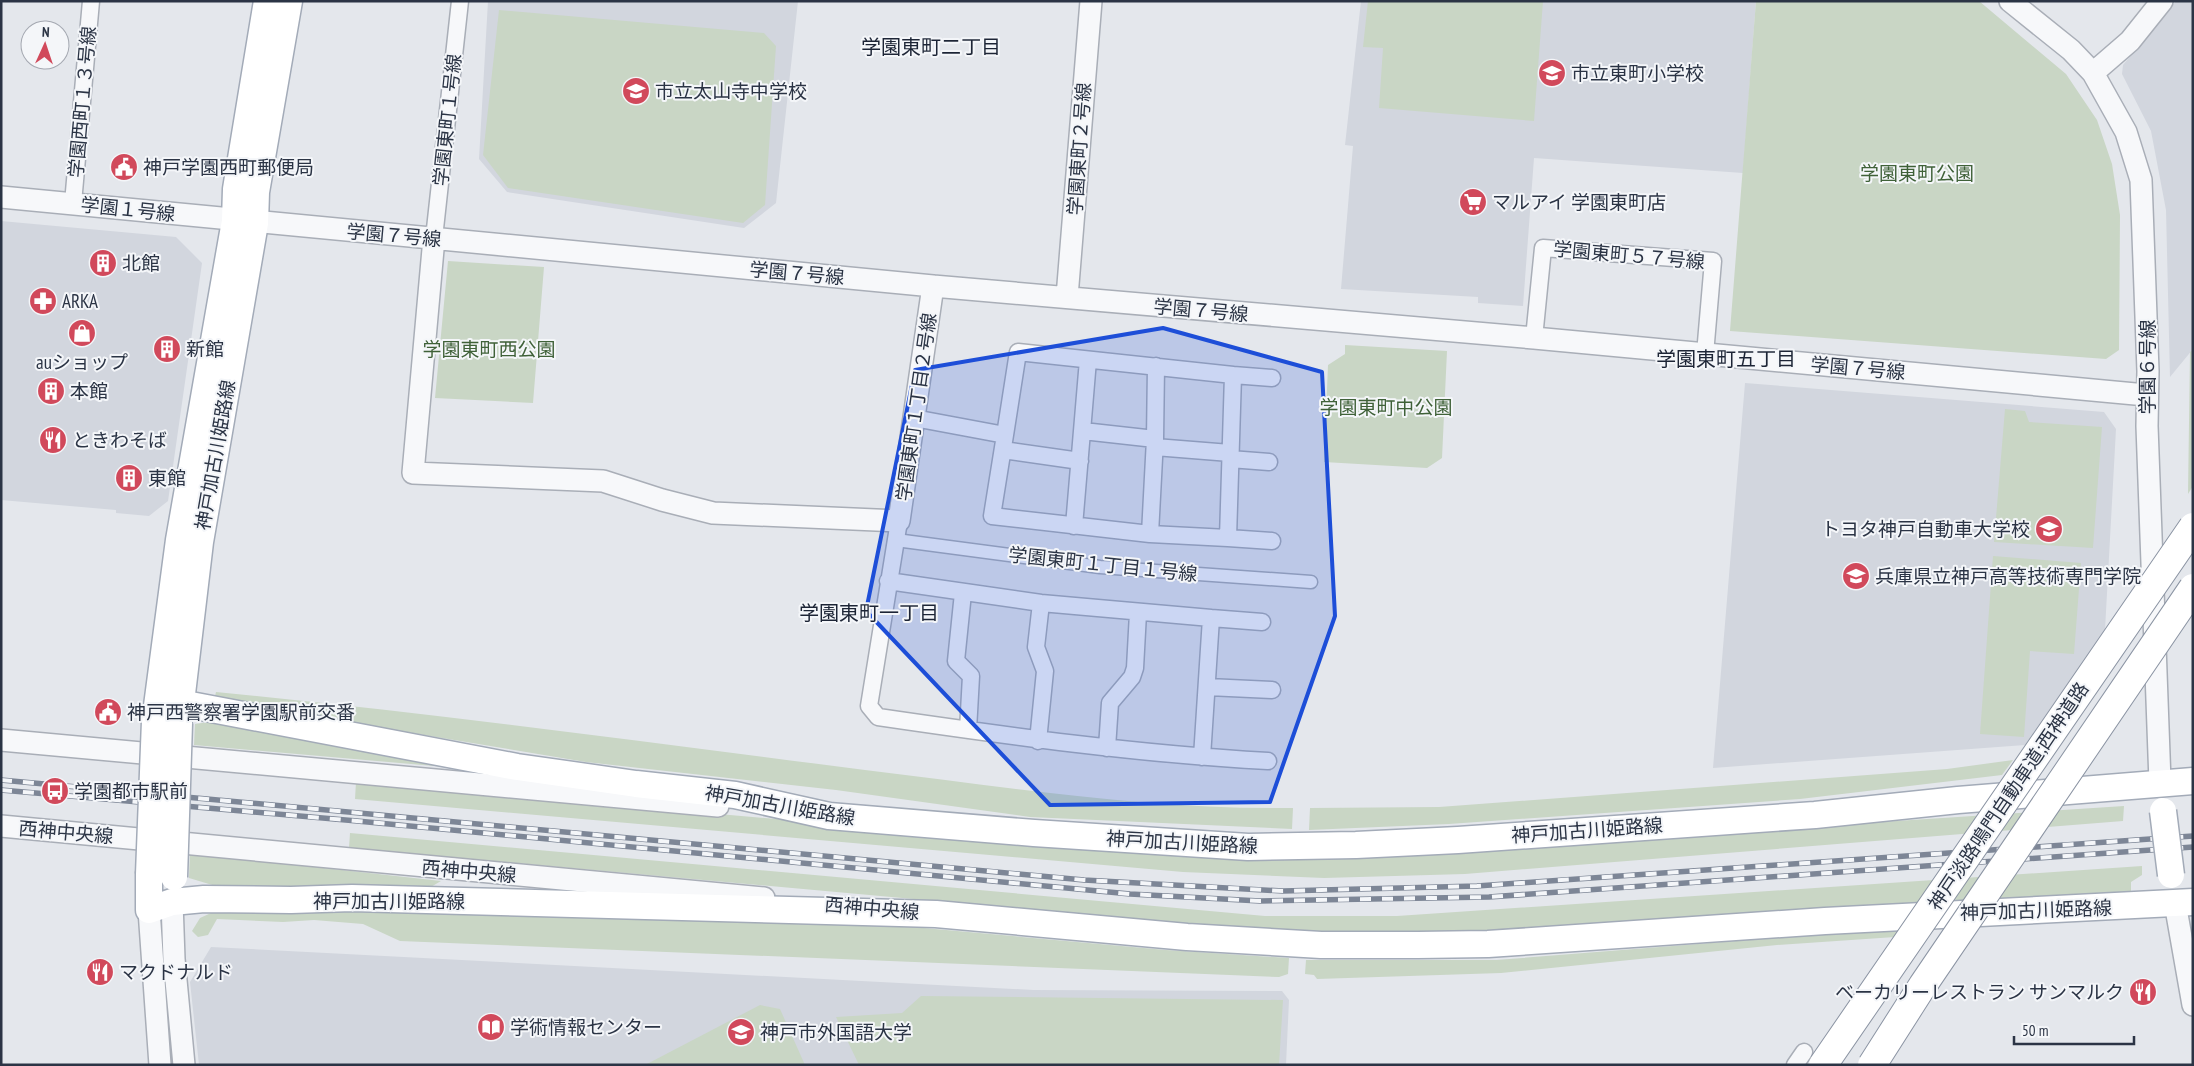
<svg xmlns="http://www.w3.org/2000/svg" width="2194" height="1066" font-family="'PT Sans Narrow','Noto Sans JP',sans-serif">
  <rect width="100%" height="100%" fill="#e4e7ec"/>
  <path fill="#d2d6de" d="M488,1H798L776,203L744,228L507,192L479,159Z
    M1361,1H1756L1743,173L1534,158L1523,306L1478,303V297L1341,289L1353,146L1345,145Z
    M2176,1H2193V349L2170,377L2166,210L2151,131L2122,74L2123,65Z
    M1,221L176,237L202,263L168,501L149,516L116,513V510L1,500Z
    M1745,383L2104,412L2116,429L2105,630L2025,745L1713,768Z
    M211,947L1034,990L1282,991L1289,1000L1286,1065H199L190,982Z"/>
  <path fill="#c9d6c5" d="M1368,1H1543L1534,121L1379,108L1383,48L1363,47Z
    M1756,1H1979L2066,74L2097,120L2112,164L2120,215L2119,350L2106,359L1730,331Z
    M499,10L764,33L776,46L765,205L743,223L508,188L483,155Z
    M448,261L544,267L533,403L435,398Z
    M1345,345L1447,351L1442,458L1427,468L1324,462L1328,365L1345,354Z
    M2193,349V486L2188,494L2190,352Z
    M2005,409L2025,411L2029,422L2102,427L2093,548L1994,542Z
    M1993,556L2081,563L2074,654L2030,651L2024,737L1980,734Z
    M216,692C432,713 648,742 865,770C1007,787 1150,810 1293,808L1292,829L1030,817L836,790L586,762L214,700Z
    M210,715L457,768L194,745L195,724L209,722Z
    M2013,760L2002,775L1800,799L1449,824L1309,830L1310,808L1439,807L1947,769Z
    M356,782L1185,855L1467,849L2124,806L2123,821L1465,874L1324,878L1183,872L355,799Z
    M350,833L1265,916H1397L2142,866V875L2131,882V895L1867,905L1478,932L1370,933L1256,930L349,848Z
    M190,853L441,881L424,891L219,887L189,878Z
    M324,905L824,919L1166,950L1289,958L1288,974L1279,977L400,941L363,924L314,920L283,922L217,919L208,935L198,937L192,931L200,918L211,913L215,907Z
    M1901,928L1895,937L1777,945L1501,973L1317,979L1314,975L1305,974L1306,960H1496Z
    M921,996L1283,1000L1279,1065H859L836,1017L902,1013Z
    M760,1005L780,1009L805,1065H645Z"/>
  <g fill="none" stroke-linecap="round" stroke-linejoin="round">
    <g stroke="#a9aeb7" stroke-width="15">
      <path id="pedestrian" d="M896,540L1100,567L1311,582"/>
    </g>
    <g stroke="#a9aeb7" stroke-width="19">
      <path id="minor" d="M73,203L91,1
        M434,238L460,1
        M1534,338L1543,248L1713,261L1705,354
        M1233,375L1272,378
        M914,418L1005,435L992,516L1150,534L1228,538L1233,375L1018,352L1005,435
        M1083,431L1155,439
        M1155,447L1230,453
        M1003,450L1080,461
        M1230,459L1269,462
        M899,521L869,706L878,717C1008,736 1137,754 1268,761
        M1074,526L1088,360
        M1150,534L1155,439L1156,366
        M1228,538L1272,541
        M888,581L1041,603L1211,618L1202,757
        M963,593L956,661L971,676L968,730
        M1211,618L1262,622
        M1208,687L1272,690
        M1038,741L1045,671L1036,647L1041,603
        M1107,748L1110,703L1132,677L1135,668L1138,613
        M1795,1065L1804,1052"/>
    </g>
    <g stroke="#a9aeb7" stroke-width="24">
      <path id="tertiary" d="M2010,1L2071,50L2093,73L2126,132L2141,180L2148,371L2147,426L2160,782
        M2093,73L2130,41L2162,1
        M1,197L933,286L1534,338L2146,395
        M434,238L413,473L603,481L662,500L713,513L899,521L933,286
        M1067,297L1091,1
        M1,740L718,806
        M1,826L764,898
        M172,902L174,959L184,1065
        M2175,903L2193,1005
        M149,910L160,1065"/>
    </g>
    <g stroke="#a3abb8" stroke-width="29">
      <path id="primary" d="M180,703L517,767L636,784L735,795L829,816L1034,833L1248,847L1356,845L1458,840L1815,815L1958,800L2193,781
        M179,719L200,542L255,223L256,192L289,1
        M155,721L179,540L235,221L236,189L267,1
        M149,874V910L172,902L204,899L291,900L352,898L936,914L1187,937L1321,945H1418L1488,944L1825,921L2193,902"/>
    </g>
    <use href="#pedestrian" stroke="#f7f8fa" stroke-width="12"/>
    <use href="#minor" stroke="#f7f8fa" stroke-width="16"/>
    <use href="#tertiary" stroke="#f7f8fa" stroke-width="21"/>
    <use href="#primary" stroke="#fff" stroke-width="26"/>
    <g stroke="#7d8696" stroke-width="5.5">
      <path id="rail" d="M1,780L1084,880L1283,891L1477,886L2193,836
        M1,790L357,821L1130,894L1260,901L1489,897L2193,847"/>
    </g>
    <use href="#rail" stroke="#f4f6f9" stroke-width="4" stroke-dasharray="11" stroke-linecap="butt"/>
    <g stroke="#a3abb8" stroke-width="29" stroke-linecap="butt">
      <path id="primary-bridge" d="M2163,811L2171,875
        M149,874L155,721
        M174,877L179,723"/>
    </g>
    <g stroke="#8b94a3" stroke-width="30" stroke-linecap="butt">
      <path id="motorway-bridge" d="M1823,1065L2193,527
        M1872,1065L1923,985L2193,588"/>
    </g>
    <use href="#primary-bridge" stroke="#fff" stroke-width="26"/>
    <use href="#motorway-bridge" stroke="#fff" stroke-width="28"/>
  </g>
  <path fill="#1d4ed8" fill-opacity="0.2" stroke="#1d4ed8" stroke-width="4" stroke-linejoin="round" d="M1163,328L1322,372L1335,616L1270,802L1050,805L866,611L915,370Z"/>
  <defs>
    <g id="school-disc" transform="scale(1.4375)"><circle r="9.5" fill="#d1495b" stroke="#f4f6f9"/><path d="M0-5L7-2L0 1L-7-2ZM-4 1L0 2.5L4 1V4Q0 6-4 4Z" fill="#fff"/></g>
    <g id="civic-disc" transform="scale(1.4375)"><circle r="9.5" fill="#d1495b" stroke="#f4f6f9"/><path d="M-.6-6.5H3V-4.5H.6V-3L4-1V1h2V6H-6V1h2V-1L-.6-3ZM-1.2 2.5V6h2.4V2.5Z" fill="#fff"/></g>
    <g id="supermarket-disc" transform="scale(1.4375)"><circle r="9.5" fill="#d1495b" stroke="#f4f6f9"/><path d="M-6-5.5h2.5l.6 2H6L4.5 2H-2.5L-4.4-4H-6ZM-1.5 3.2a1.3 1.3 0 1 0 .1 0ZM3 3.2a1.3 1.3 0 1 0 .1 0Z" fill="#fff"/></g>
    <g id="building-disc" transform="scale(1.4375)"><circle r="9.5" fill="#d1495b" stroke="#f4f6f9"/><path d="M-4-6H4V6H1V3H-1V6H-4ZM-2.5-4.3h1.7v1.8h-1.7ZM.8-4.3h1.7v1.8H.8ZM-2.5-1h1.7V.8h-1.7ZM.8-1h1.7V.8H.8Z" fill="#fff"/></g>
    <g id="pharmacy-disc" transform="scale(1.4375)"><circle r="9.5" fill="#d1495b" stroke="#f4f6f9"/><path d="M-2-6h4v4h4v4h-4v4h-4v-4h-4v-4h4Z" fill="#fff"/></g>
    <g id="shop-disc" transform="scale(1.4375)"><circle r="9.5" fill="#d1495b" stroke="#f4f6f9"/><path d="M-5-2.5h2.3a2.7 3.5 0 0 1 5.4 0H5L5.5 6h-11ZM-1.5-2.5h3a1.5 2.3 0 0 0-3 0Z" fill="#fff"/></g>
    <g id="restaurant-disc" transform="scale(1.4375)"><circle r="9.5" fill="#d1495b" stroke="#f4f6f9"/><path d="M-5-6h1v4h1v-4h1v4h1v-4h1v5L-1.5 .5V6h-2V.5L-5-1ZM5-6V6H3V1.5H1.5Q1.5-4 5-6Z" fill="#fff"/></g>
    <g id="bus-disc" transform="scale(1.4375)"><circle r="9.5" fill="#d1495b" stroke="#f4f6f9"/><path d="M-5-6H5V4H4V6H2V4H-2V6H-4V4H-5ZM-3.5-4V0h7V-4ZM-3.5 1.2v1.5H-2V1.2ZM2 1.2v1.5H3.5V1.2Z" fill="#fff"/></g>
    <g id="library-disc" transform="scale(1.4375)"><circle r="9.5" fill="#d1495b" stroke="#f4f6f9"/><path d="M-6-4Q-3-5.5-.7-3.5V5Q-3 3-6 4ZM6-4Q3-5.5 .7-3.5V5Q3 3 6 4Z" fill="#fff"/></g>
    <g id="university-disc" transform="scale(1.4375)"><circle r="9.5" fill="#d1495b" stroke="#f4f6f9"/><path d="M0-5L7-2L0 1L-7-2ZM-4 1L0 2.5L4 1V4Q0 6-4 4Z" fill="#fff"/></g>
  </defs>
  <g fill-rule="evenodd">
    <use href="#school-disc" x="1552" y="73"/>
    <use href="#school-disc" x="636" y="91"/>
    <use href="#civic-disc" x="124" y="167"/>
    <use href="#supermarket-disc" x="1473" y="202"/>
    <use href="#building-disc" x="103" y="263"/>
    <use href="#pharmacy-disc" x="43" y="301"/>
    <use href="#shop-disc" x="82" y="333"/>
    <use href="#building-disc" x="167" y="349"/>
    <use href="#building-disc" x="51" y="391"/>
    <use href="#restaurant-disc" x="53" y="440"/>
    <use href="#building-disc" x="129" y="478"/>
    <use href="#school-disc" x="2049" y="529"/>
    <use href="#school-disc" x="1856" y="576"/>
    <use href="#civic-disc" x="108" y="712"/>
    <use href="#bus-disc" x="55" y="791"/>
    <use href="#restaurant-disc" x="100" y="972"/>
    <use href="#restaurant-disc" x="2143" y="992"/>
    <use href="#library-disc" x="491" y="1027"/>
    <use href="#university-disc" x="741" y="1032"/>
  </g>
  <g text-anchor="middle" stroke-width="4" stroke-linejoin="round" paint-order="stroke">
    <g font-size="19" fill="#2b3445" stroke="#f4f6f9" text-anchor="start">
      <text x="1571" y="80">市立東町小学校</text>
      <text x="655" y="98">市立太山寺中学校</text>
      <text x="143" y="174">神戸学園西町郵便局</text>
      <text x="1492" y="209">マルアイ 学園東町店</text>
      <text x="122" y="270">北館</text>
      <text x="62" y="308">ARKA</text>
      <text x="186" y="356">新館</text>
      <text x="82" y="369" text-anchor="middle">auショップ</text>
      <text x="70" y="398">本館</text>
      <text x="72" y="447">ときわそば</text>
      <text x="148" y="485">東館</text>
      <text x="2030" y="536" text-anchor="end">トヨタ神戸自動車大学校</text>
      <text x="1875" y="583">兵庫県立神戸高等技術専門学院</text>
      <text x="127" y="719">神戸西警察署学園駅前交番</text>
      <text x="74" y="798">学園都市駅前</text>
      <text x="119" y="979">マクドナルド</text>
      <text x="2124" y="999" text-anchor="end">ベーカリーレストラン サンマルク</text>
      <text x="510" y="1034">学術情報センター</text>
      <text x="760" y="1039">神戸市外国語大学</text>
    </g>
    <g font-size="19" fill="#2b3445" stroke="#f4f6f9">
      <text transform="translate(82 102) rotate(-85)" y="7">学園西町１３号線</text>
      <text transform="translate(447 120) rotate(-84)" y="7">学園東町１号線</text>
      <text transform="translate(1079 149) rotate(-86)" y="7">学園東町２号線</text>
      <text transform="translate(128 209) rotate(6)" y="7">学園１号線</text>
      <text transform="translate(394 235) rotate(5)" y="7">学園７号線</text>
      <text transform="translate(1629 255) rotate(5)" y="7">学園東町５７号線</text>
      <text transform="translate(797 273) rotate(5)" y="7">学園７号線</text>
      <text transform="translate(1201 310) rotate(5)" y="7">学園７号線</text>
      <text transform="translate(2147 367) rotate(-90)" y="7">学園６号線</text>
      <text transform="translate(1858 368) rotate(5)" y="7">学園７号線</text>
      <text transform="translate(916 407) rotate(-82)" y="7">学園東町１丁目２号線</text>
      <text transform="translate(215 455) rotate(-80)" y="7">神戸加古川姫路線</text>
      <text transform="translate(1103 564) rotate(6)" y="7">学園東町１丁目１号線</text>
      <text transform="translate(2008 796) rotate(-56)" y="7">神戸淡路鳴門自動車道;西神道路</text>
      <text transform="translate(780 805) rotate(10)" y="7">神戸加古川姫路線</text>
      <text transform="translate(1587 830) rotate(-4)" y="7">神戸加古川姫路線</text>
      <text transform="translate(66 832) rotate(5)" y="7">西神中央線</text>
      <text transform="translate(1182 842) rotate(3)" y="7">神戸加古川姫路線</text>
      <text transform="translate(469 871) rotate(5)" y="7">西神中央線</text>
      <text x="389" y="908">神戸加古川姫路線</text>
      <text transform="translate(872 908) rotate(5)" y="7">西神中央線</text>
      <text transform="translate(2036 910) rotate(-2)" y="7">神戸加古川姫路線</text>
    </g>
    <g font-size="19" fill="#3f6138" stroke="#f4f6f9">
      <text x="1917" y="180">学園東町公園</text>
      <text x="489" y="356">学園東町西公園</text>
      <text x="1386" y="414">学園東町中公園</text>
    </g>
    <g font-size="20" fill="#1d2536" stroke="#f4f6f9">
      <text x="931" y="54">学園東町二丁目</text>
      <text x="1726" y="366">学園東町五丁目</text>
      <text x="869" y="620">学園東町一丁目</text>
    </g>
  </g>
  <rect width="2194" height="1066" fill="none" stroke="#2b3445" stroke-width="5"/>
  <g transform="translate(45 45) rotate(3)"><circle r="24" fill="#f4f6f9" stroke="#a4a8b1"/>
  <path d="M0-4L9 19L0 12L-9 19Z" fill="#d1495b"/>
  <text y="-8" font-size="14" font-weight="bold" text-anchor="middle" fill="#2b3445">N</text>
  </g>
  <path d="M2014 1036v8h120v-8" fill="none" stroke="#2b3445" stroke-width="2.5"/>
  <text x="2022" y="1036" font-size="15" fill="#2b3445" stroke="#f4f6f9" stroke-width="4" paint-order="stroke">50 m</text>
</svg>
